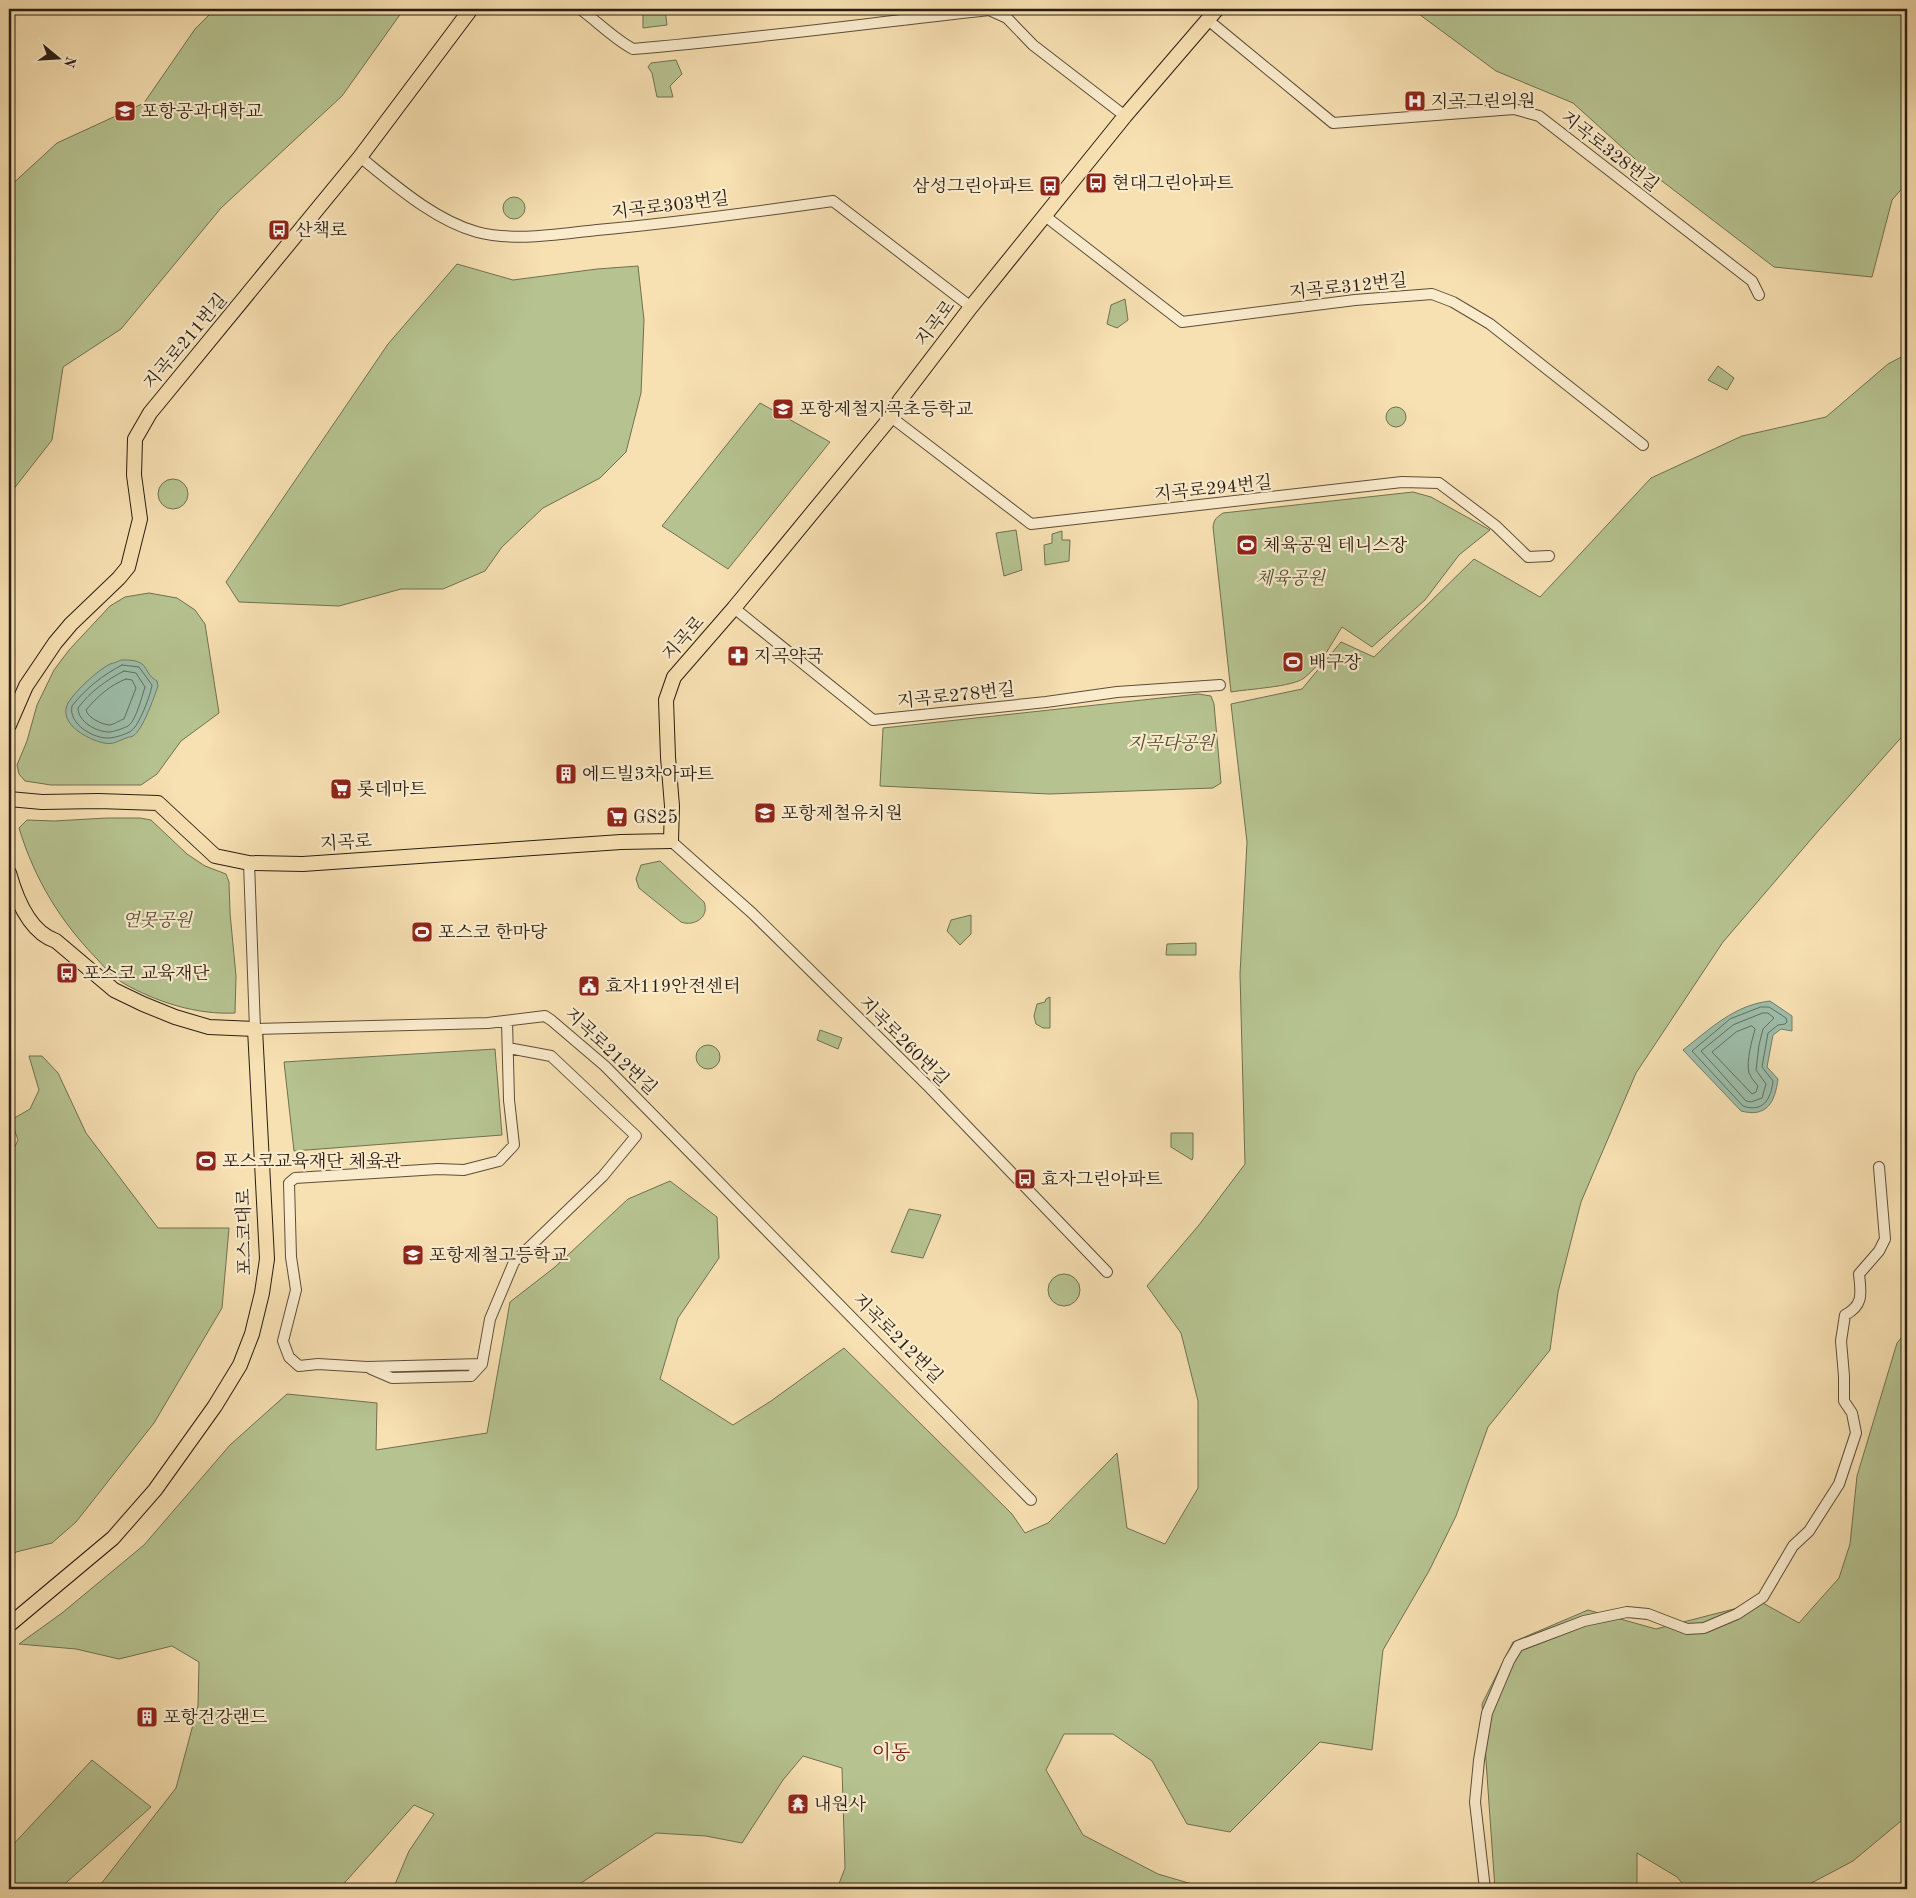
<svg xmlns="http://www.w3.org/2000/svg" width="1916" height="1898" font-family="'Old Standard TT','Noto Serif KR',serif">
  <rect width="100%" height="100%" fill="#f7e0b2"/>
  <filter id="stains"><feTurbulence type="fractalNoise" baseFrequency=".004" numOctaves="4"/><feColorMatrix values="0 0 0 0 .2 0 0 0 0 .09 0 0 0 0 .02 0 0 0 .5 -.17"/></filter>
  <radialGradient id="worn" r=".72"><stop offset=".6" stop-color="#630" stop-opacity="0"/><stop offset="1" stop-color="#630" stop-opacity=".3"/></radialGradient>
  <path fill="#b6c391" stroke="#707052" d="M215,9H404L342,96L221,208L121,329L63,367L52,440L9,495V187L57,143L144,103L195,29Z
    M643,9H665L667,25L643,28Z
    M1412,9H1907V183L1892,200L1872,277L1774,267L1645,168L1573,103L1496,71Z
    M676,60L682,74L670,86L673,97H657L652,73L648,67L651,63Z
    M503 208a11 11 0 1 1 22 0a11 11 0 1 1-22 0Z
    M457,264L513,280L597,269L638,266L644,320L641,393L626,452L600,478L543,508L502,547L485,571L443,589H401L339,606L239,602L226,582L388,344Z
    M1125,299L1128,320L1117,328L1107,324L1111,305Z
    M1907,354V731L1819,830L1723,942L1636,1073L1581,1202L1558,1292L1550,1350L1488,1427L1456,1516L1429,1571L1383,1650L1372,1750L1320,1742L1230,1832L1187,1824L1152,1761L1113,1734H1064L1046,1770L1083,1835L1158,1874L1209,1889H837L845,1868L842,1768L803,1756L783,1780L742,1843L706,1836L656,1833L572,1889H393L409,1851L434,1814L414,1805L339,1889H97L176,1788L198,1706L199,1662L172,1646L119,1659L76,1649L19,1644L62,1613L144,1545L230,1445L287,1394L377,1403L376,1450L487,1433L510,1302L555,1267L628,1199L670,1181L717,1217L719,1258L678,1318L660,1379L733,1425L771,1401L844,1348L1012,1514L1025,1533L1048,1523L1117,1453L1127,1528L1165,1544L1198,1488V1401L1181,1333L1147,1286L1199,1225L1245,1164L1240,974L1247,842L1231,704L1302,689L1341,642L1374,657L1474,559L1540,597L1651,478L1742,436L1826,417L1888,364Z
    M1718,366L1734,378L1727,390L1708,380Z
    M760,403L830,442L728,569L662,526Z
    M1386 417a10 10 0 1 1 20 0a10 10 0 1 1-20 0Z
    M158 494a15 15 0 1 1 30 0a15 15 0 1 1-30 0Z
    M1413,492L1431,497L1490,530L1459,555L1425,600L1372,647L1342,627C1331,644 1321,665 1304,678C1293,687 1247,689 1231,692L1213,527C1214,519 1217,517 1223,513Z
    M1016,530L1022,570L1004,576L996,533Z
    M1062,531V540H1070L1069,561L1045,565L1044,545L1052,543V534Z
    M149,593L177,598L195,610L205,624L219,713L181,741L157,774L141,785H51L25,781L19,774L17,765L27,741L37,705L54,670L69,650L110,606L125,597Z
    M1198,694L1211,696L1214,704L1221,783L1213,788L1049,794L880,786L883,728Z
    M107,818H140L151,820L187,854L205,866L226,874L229,882L230,913L236,976L235,1013C197,1015 156,1002 123,983C113,977 105,968 98,960C60,921 35,880 19,828L27,820L54,821Z
    M660,861L704,902C710,917 694,927 681,922L639,888L636,879L641,865Z
    M971,915V934L960,945L947,931L951,920Z
    M1196,943V955H1166L1167,944Z
    M1050,997V1028H1043L1036,1024L1034,1016L1037,1004L1045,1002L1046,999Z
    M820,1030L842,1038L838,1049L817,1040Z
    M696 1057a12 12 0 1 1 24 0a12 12 0 1 1-24 0Z
    M495,1049L502,1135L294,1151L284,1062Z
    M29,1056H42L58,1073L86,1133L158,1228H229L222,1308L154,1423L76,1522L52,1543L16,1552L9,1560V1159L18,1140L11,1120L30,1109L39,1090Z
    M1171,1133H1193V1157L1192,1160L1171,1147Z
    M909,1209L941,1215L923,1258L891,1252Z
    M1048 1290a16 16 0 1 1 32 0a16 16 0 1 1-32 0Z
    M1907,1331V1743L1902,1751L1907,1774V1816L1853,1861L1800,1889H1687L1677,1877L1637,1853V1889H1495L1482,1704L1513,1642L1588,1610L1656,1629L1761,1602L1799,1623L1839,1578L1850,1544L1857,1476L1897,1343Z
    M92,1760L151,1807L59,1889H9V1849Z"/>
  <path fill="#9dbdaa" stroke="#6f7d6d" d="M121,660C152,659 141,672 157,681L158,686C154,697 143,730 133,736C129,738 130,736 126,738C118,741 113,745 104,743C89,740 57,724 68,703C75,691 98,670 110,664C114,663 117,662 121,660Z
    M1770,1001L1792,1016V1031L1781,1029L1773,1035L1767,1067L1778,1079C1775,1102 1767,1118 1741,1111L1683,1050C1710,1029 1734,1005 1770,1001Z"/>
  <g fill="none" stroke-linecap="round" stroke-linejoin="round">
    <path stroke="#636e5e" stroke-width="1" d="M122,665L139,667L152,685C151,694 139,726 131,731C127,734 114,738 109,738C94,739 68,724 72,706C86,688 103,675 122,665Z
      M124,671L136,673L145,687C142,696 136,721 128,726C124,728 114,732 109,732C97,732 78,722 78,708C90,692 106,680 124,671Z
      M126,679L132,680L136,688L124,719C120,720 113,725 109,725C101,724 88,718 86,710C97,697 110,685 126,679Z
      M1761,1007H1769L1786,1018L1787,1022L1785,1024L1778,1025L1768,1033L1762,1067L1773,1081C1771,1099 1763,1113 1743,1106L1692,1051L1730,1019Z
      M1763,1013H1768L1774,1018L1763,1029L1759,1045L1756,1070L1766,1084L1762,1098L1751,1102L1746,1101L1701,1051L1733,1025Z
      M1752,1026L1755,1029C1752,1041 1746,1060 1749,1073C1751,1078 1755,1082 1758,1086L1756,1092L1752,1094L1712,1052L1736,1032Z"/>
    <g stroke="#5c4e3a" stroke-width="12">
      <path id="minor" d="M580,9C598,22 614,39 633,49C752,39 870,23 989,10L1007,18L1033,45L1125,116
        M1208,20L1333,123L1514,109L1539,116L1752,281L1759,295
        M360,157C395,185 434,220 477,232C516,242 558,234 597,230C676,223 755,212 833,201L971,307
        M1045,216L1182,322L1355,300L1432,294L1453,302L1490,324L1643,445
        M891,417L1031,524L1402,482L1439,483L1496,526L1528,557L1549,556
        M734,608L873,720L1046,702L1117,692L1220,685
        M671,841L752,913L930,1088L1107,1272
        M249,863L255,1029L488,1023L545,1016L551,1020L605,1066L1031,1500
        M482,1364L367,1367L318,1364L299,1366L289,1357L283,1341L296,1290L291,1257L289,1183L295,1178L438,1169L464,1170L499,1161L514,1145L509,1100L507,1021
        M371,1369L392,1378L471,1376L482,1364L490,1319L514,1262L603,1176L636,1136L551,1056L508,1048
        M1485,1889L1475,1802L1479,1760L1487,1713L1509,1661L1518,1646L1584,1621L1627,1612L1648,1614L1687,1629L1704,1628L1737,1614L1763,1597L1793,1546L1809,1531L1839,1484L1856,1433L1852,1413L1844,1401V1376L1841,1341L1845,1315C1864,1305 1861,1293 1859,1274L1879,1251L1885,1239L1879,1167"/>
    </g>
    <g stroke="#291e12" stroke-width="16">
      <path id="major" d="M9,725L26,686L55,643L71,624L119,578L128,567L140,519L134,475L135,439L150,413L360,157L471,9
        M9,799L42,802L98,801L158,803L215,856L249,863L303,864L621,842L671,841L672,806L668,757L666,700L674,677L734,608L891,417L900,400L971,307L1125,116L1217,9
        M9,873C16,898 29,932 56,941L114,990L143,1004L175,1017L209,1027L255,1029L267,1259L262,1293L252,1334L240,1365L215,1406L155,1490L113,1538L9,1625"/>
    </g>
    <use href="#minor" stroke="#faebcd" stroke-width="10"/>
    <use href="#major" stroke="#f7e0b2" stroke-width="14"/>
  </g>
  <defs>
    <g id="hospital-square" transform="scale(1.125)"><rect x="-9" y="-9" width="18" height="18" rx="4" fill="#8f2418" stroke="#faebcd"/><path d="M-5-5h3v3.5h4V-5h3V5h-3V1.5h-4V5h-3Z" fill="#fff"/></g>
    <g id="university-square" transform="scale(1.125)"><rect x="-9" y="-9" width="18" height="18" rx="4" fill="#8f2418" stroke="#faebcd"/><path d="M0-5L7-2L0 1L-7-2ZM-4 1L0 2.5L4 1V4Q0 6-4 4Z" fill="#fff"/></g>
    <g id="bus-square" transform="scale(1.125)"><rect x="-9" y="-9" width="18" height="18" rx="4" fill="#8f2418" stroke="#faebcd"/><path d="M-5-6H5V4H4V6H2V4H-2V6H-4V4H-5ZM-3.5-4V0h7V-4ZM-3.5 1.2v1.5H-2V1.2ZM2 1.2v1.5H3.5V1.2Z" fill="#fff"/></g>
    <g id="school-square" transform="scale(1.125)"><rect x="-9" y="-9" width="18" height="18" rx="4" fill="#8f2418" stroke="#faebcd"/><path d="M0-5L7-2L0 1L-7-2ZM-4 1L0 2.5L4 1V4Q0 6-4 4Z" fill="#fff"/></g>
    <g id="stadium-square" transform="scale(1.125)"><rect x="-9" y="-9" width="18" height="18" rx="4" fill="#8f2418" stroke="#faebcd"/><path d="M0-5a6.5 5 0 1 0 0 10a6.5 5 0 1 0 0-10ZM-3.5-1.8h7v3.6h-7Z" fill="#fff"/></g>
    <g id="pharmacy-square" transform="scale(1.125)"><rect x="-9" y="-9" width="18" height="18" rx="4" fill="#8f2418" stroke="#faebcd"/><path d="M-2-6h4v4h4v4h-4v4h-4v-4h-4v-4h4Z" fill="#fff"/></g>
    <g id="building-square" transform="scale(1.125)"><rect x="-9" y="-9" width="18" height="18" rx="4" fill="#8f2418" stroke="#faebcd"/><path d="M-4-6H4V6H1V3H-1V6H-4ZM-2.5-4.3h1.7v1.8h-1.7ZM.8-4.3h1.7v1.8H.8ZM-2.5-1h1.7V.8h-1.7ZM.8-1h1.7V.8H.8Z" fill="#fff"/></g>
    <g id="supermarket-square" transform="scale(1.125)"><rect x="-9" y="-9" width="18" height="18" rx="4" fill="#8f2418" stroke="#faebcd"/><path d="M-6-5.5h2.5l.6 2H6L4.5 2H-2.5L-4.4-4H-6ZM-1.5 3.2a1.3 1.3 0 1 0 .1 0ZM3 3.2a1.3 1.3 0 1 0 .1 0Z" fill="#fff"/></g>
    <g id="civic-square" transform="scale(1.125)"><rect x="-9" y="-9" width="18" height="18" rx="4" fill="#8f2418" stroke="#faebcd"/><path d="M-.6-6.5H3V-4.5H.6V-3L4-1V1h2V6H-6V1h2V-1L-.6-3ZM-1.2 2.5V6h2.4V2.5Z" fill="#fff"/></g>
    <g id="temple-square" transform="scale(1.125)"><rect x="-9" y="-9" width="18" height="18" rx="4" fill="#8f2418" stroke="#faebcd"/><path d="M0-6L5-2H3V0L6.5 2.5H4V6H1.5V3h-3V6H-4V2.5H-6.5L-3 0V-2H-5Z" fill="#fff"/></g>
  </defs>
  <g fill-rule="evenodd">
    <use href="#hospital-square" x="1415" y="101"/>
    <use href="#university-square" x="125" y="111"/>
    <use href="#bus-square" x="1096" y="183"/>
    <use href="#bus-square" x="1050" y="186"/>
    <use href="#bus-square" x="279" y="230"/>
    <use href="#school-square" x="783" y="409"/>
    <use href="#stadium-square" x="1247" y="545"/>
    <use href="#pharmacy-square" x="738" y="656"/>
    <use href="#stadium-square" x="1293" y="662"/>
    <use href="#building-square" x="566" y="774"/>
    <use href="#supermarket-square" x="341" y="789"/>
    <use href="#school-square" x="765" y="813"/>
    <use href="#supermarket-square" x="617" y="817"/>
    <use href="#stadium-square" x="422" y="932"/>
    <use href="#bus-square" x="67" y="973"/>
    <use href="#civic-square" x="589" y="986"/>
    <use href="#stadium-square" x="206" y="1161"/>
    <use href="#bus-square" x="1025" y="1179"/>
    <use href="#school-square" x="413" y="1255"/>
    <use href="#building-square" x="147" y="1717"/>
    <use href="#temple-square" x="798" y="1804"/>
  </g>
  <g text-anchor="middle" stroke-width="4.5" stroke-linejoin="round" paint-order="stroke">
    <g font-size="18" fill="#291e12" stroke="#faebcd" text-anchor="start">
      <text x="1431" y="107">지곡그린의원</text>
      <text x="141" y="117">포항공과대학교</text>
      <text x="1112" y="189">현대그린아파트</text>
      <text x="1034" y="192" text-anchor="end">삼성그린아파트</text>
      <text x="295" y="236">산책로</text>
      <text x="799" y="415">포항제철지곡초등학교</text>
      <text x="1263" y="551">체육공원 테니스장</text>
      <text x="754" y="662">지곡약국</text>
      <text x="1309" y="668">배구장</text>
      <text x="582" y="780">에드빌3차아파트</text>
      <text x="357" y="795">롯데마트</text>
      <text x="781" y="819">포항제철유치원</text>
      <text x="633" y="823">GS25</text>
      <text x="438" y="938">포스코 한마당</text>
      <text x="83" y="979">포스코 교육재단</text>
      <text x="605" y="992">효자119안전센터</text>
      <text x="222" y="1167">포스코교육재단 체육관</text>
      <text x="1041" y="1185">효자그린아파트</text>
      <text x="429" y="1261">포항제철고등학교</text>
      <text x="163" y="1723">포항건강랜드</text>
      <text x="814" y="1810">내원사</text>
    </g>
    <g font-size="18" fill="#291e12" stroke="#faebcd">
      <text transform="translate(1610 151) rotate(38)" y="6">지곡로328번길</text>
      <text transform="translate(670 205) rotate(-7)" y="6">지곡로303번길</text>
      <text transform="translate(1348 286) rotate(-6)" y="6">지곡로312번길</text>
      <text transform="translate(935 323) rotate(-53)" y="6">지곡로</text>
      <text transform="translate(185 341) rotate(-50)" y="6">지곡로211번길</text>
      <text transform="translate(1213 488) rotate(-6)" y="6">지곡로294번길</text>
      <text transform="translate(683 638) rotate(-48)" y="6">지곡로</text>
      <text transform="translate(956 695) rotate(-6)" y="6">지곡로278번길</text>
      <text transform="translate(346 842) rotate(-4)" y="6">지곡로</text>
      <text transform="translate(904 1041) rotate(45)" y="6">지곡로260번길</text>
      <text transform="translate(611 1051) rotate(43)" y="6">지곡로212번길</text>
      <text transform="translate(244 1232) rotate(-91)" y="6">포스코대로</text>
      <text transform="translate(898 1338) rotate(45)" y="6">지곡로212번길</text>
    </g>
    <g font-size="18" font-style="italic" fill="#535038" stroke="#faebcd">
      <text x="1290" y="584">체육공원</text>
      <text x="1171" y="749">지곡다공원</text>
      <text x="157" y="926">연못공원</text>
    </g>
    <g font-size="20" fill="#7a1f14" stroke="#faebcd">
      <text x="891" y="1759">이동</text>
    </g>
  </g>
  <rect width="1916" height="1898" fill="none" stroke="#f7e0b2" stroke-width="30"/>
  <rect x="10" y="10" width="1896" height="1878" fill="none" stroke="#291e12" stroke-width="2.5"/>
  <rect x="15" y="15" width="1886" height="1868" fill="none" stroke="#291e12"/>
  <g transform="translate(58 58) rotate(108)" stroke="#faebcd" stroke-width="4" paint-order="stroke">
  <path d="M0-4L9 19L0 12L-9 19Z" fill="#291e12"/>
  <text y="-8" font-size="14" font-weight="bold" text-anchor="middle" fill="#291e12">N</text>
  </g>
  <rect width="100%" height="100%" filter="url(#stains)"/>
  <rect width="100%" height="100%" fill="url(#worn)"/>
</svg>
